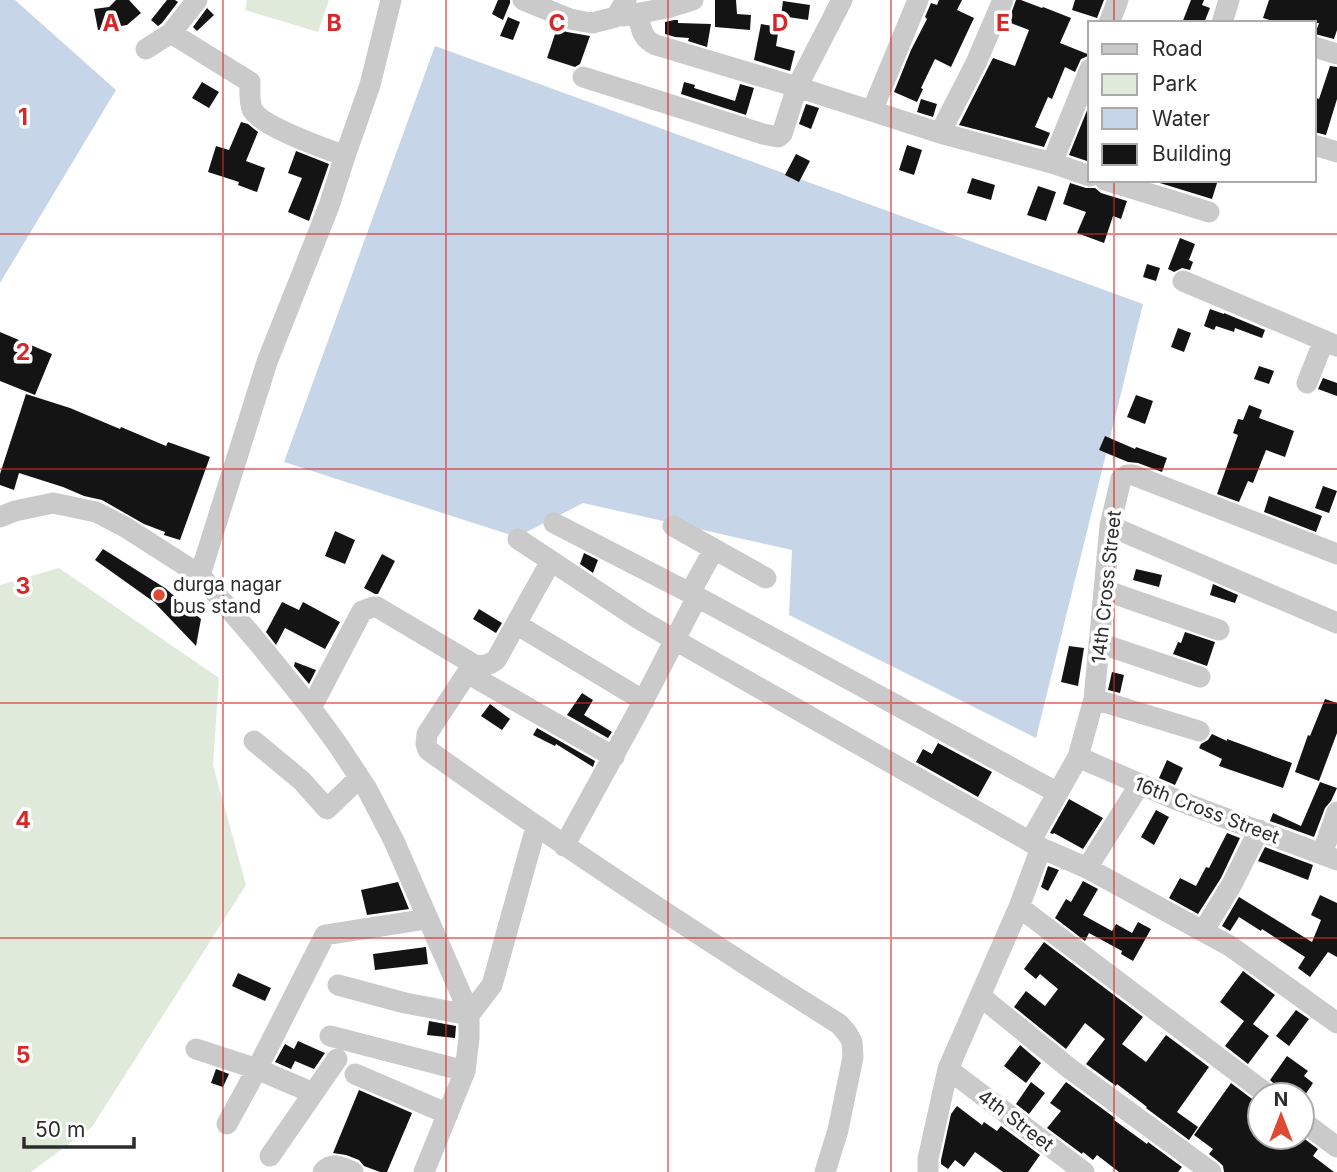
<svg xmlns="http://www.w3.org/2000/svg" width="1337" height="1172" font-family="Inter,sans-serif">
  <rect width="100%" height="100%" fill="#fff"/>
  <path fill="#e0eada" d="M247,0H329L318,32L245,10Z
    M59,568L219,678L213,765L246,885L92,1127L31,1172H0V585Z"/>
  <path fill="#c7d5e9" d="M0,0H15L116,90L0,283Z
    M435,46L1143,304L1036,738L789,615L792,550L583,503L517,537L284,462Z"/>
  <path fill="#141414" d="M116,0H129L141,13L127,25L98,30L94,9L109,7Z
    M167,0H175L178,2L162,23L158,26L151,20Z
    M498,0H510V3L503,20L492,14Z
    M715,0H736L737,14L751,15L750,30L715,27Z
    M939,0H962L957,10L974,18L951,67L935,59L921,88L923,89L917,102L894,92L911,50L927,19L925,17L931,3L937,5Z
    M1016,0H1021L1042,8L1043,7L1071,18L1060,43L1090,55L1081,59L1075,72L1065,67L1052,99L1048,97L1035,127L1050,133L1044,147L959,125L993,58L1015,66L1029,30L1008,22Z
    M1075,0H1104L1097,18L1072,10Z
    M1191,0H1204L1202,5L1210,8L1204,23H1182Z
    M1269,0H1337V30L1334,39L1315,34L1319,23H1280L1263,18Z
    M783,1L810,5L808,20L781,16Z
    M207,8L214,15L197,31L193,27Z
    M508,17L520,22L513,40L500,36Z
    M674,20H678V23L711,24L707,47L688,41L689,38L675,37L665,34V22Z
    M761,24L779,27L776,46L795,51L790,71L754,60Z
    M557,28L567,32L590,36L580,64L575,67L547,58Z
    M1330,66L1337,67V99L1326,135L1314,132V97L1319,99Z
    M202,82L219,92L209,108L192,98Z
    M684,82L695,85L694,88L735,101L740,84L754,88L746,115L681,94Z
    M921,99L937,104L933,117L917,112Z
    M1090,103V162L1069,155Z
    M806,104L819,108L811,129L799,124Z
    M241,122L248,124L258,132L246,161L265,168L257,192L238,185L239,182L208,172L216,146L229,150Z
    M907,145L922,150L914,175L899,170Z
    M296,151L329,164L309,221L288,212L302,178L288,173Z
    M796,154L810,161L799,182L785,175Z
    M972,178L995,185L991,200L967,193Z
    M1150,180H1218L1212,199Z
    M1070,183L1086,188H1095L1101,193L1127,201L1121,219L1113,216L1104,243L1077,233L1086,212L1063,204Z
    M1038,186L1056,192L1046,221L1027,215Z
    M1180,238L1195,244L1189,260L1193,262L1190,270L1182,268L1174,272L1168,269Z
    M1147,264L1160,268L1156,281L1143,277Z
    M1210,309L1224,314V313L1265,330L1262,338L1235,328L1234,332L1216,326L1214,330L1204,326Z
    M1178,328L1191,333L1184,352L1171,347Z
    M0,332L52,354L35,395L0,381Z
    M1259,366L1274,371L1269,384L1254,379Z
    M1323,378L1337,383V396L1318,389Z
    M26,394L70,408L120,429L121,427L166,446L168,442L210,457L180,540L164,535L165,532L144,524L102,500L84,496L63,487L19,473L14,490L0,485V474Z
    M1136,395L1153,401L1145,424L1127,417Z
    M1249,405L1262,410L1259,418L1294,431L1285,457L1266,450L1253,483L1248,481L1239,502L1217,494L1238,435L1233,433L1238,419L1243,420Z
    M1105,436L1135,449L1136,447L1167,458L1162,472L1138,463L1128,462L1099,450Z
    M1323,486L1337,491L1329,513L1315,508Z
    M1269,496L1322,516L1316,532L1264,512Z
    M335,531L355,540L345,564L325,556Z
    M103,549L165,588L201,619L196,646L154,602L95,560Z
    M584,553L598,560L593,573L580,564Z
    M382,554L395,561L378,594H375L364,588Z
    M1136,569L1162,575L1159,587L1133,580Z
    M1213,584L1238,595L1235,603L1210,595Z
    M282,602L299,610L303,602L340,622L325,649L285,628L276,645L266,632Z
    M479,609L502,623L496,633L473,619Z
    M1185,632L1215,642L1207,666L1173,654L1178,642L1181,643Z
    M1069,646L1084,648L1078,686L1061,682Z
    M295,662L316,670L309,684L294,666Z
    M1112,672L1124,675L1120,693L1108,690Z
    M582,693L593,700L584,715L612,732L608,738L567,715Z
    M1325,699L1337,703V733L1319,781L1295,772L1308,735L1310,736Z
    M490,704L510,719L502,730L481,716Z
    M537,728L595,761L593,767L556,744L555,746L533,735Z
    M1212,734L1227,741V739L1292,763L1283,788L1219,766L1222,759L1199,748L1201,744L1208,740Z
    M938,743L992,772L978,797L916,762L923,749L932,754Z
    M1167,760L1183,768L1175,785L1159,778Z
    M1320,782L1337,788L1331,801L1325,808L1314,837L1270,821L1273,813L1301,826Z
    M1069,799L1103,818L1083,849L1054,833L1053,834L1050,833Z
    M1156,810L1169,817L1154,845L1141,837Z
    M1227,833L1240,838L1221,878L1198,914L1169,898L1180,878L1196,886L1206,867L1209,868Z
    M1265,847L1313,865L1308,880L1258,861Z
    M1048,866L1059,870L1048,891L1041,887Z
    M1083,881L1098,889L1083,915L1112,931L1116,924L1132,933L1138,922L1151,929L1133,961L1121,954L1122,951L1089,933L1085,941L1055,918L1066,899L1071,902Z
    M398,882L409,909L367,915L361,890Z
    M1320,895L1337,903V957L1328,952L1310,977L1298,968L1305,957L1262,929L1261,931L1239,917L1230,931L1222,926L1239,897L1312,942L1321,920L1311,915Z
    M1044,942L1143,1017L1122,1044L1146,1062L1166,1035L1209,1067L1177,1112L1198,1127L1189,1140L1146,1108L1147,1107L1117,1084L1116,1086L1086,1064L1105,1039L1085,1023L1066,1049L1014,1007L1026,991L1045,1006L1058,989L1040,974L1036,979L1024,969Z
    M426,947L428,964L375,970L373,954Z
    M1243,971L1275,995L1253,1024L1269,1036L1248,1064L1225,1046L1244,1021L1220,1002Z
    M238,973L271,988L265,1001L232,986Z
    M1296,1010L1309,1019L1289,1046L1276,1036Z
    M429,1021L456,1026L455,1038L427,1035Z
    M298,1041L325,1053L314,1069L295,1061L291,1069L275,1062L285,1044L294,1049Z
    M1020,1045L1041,1063L1026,1083L1004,1066Z
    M1287,1056L1308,1071L1304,1076L1313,1083L1305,1095H1286L1270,1080Z
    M216,1069L229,1074L223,1087L211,1083Z
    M1031,1082L1045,1093L1029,1114L1016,1104Z
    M1066,1082L1115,1118L1114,1120L1147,1144L1148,1142L1182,1167L1178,1172H1119L1097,1155L1093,1160L1083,1152L1082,1154L1047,1128L1061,1111L1050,1103Z
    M1231,1083L1260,1105V1137H1302L1318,1149L1313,1156L1334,1172H1224L1223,1166L1219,1162L1209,1154L1213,1149L1194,1135Z
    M359,1090L412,1113L387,1172H380L364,1166L359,1160L346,1155L333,1153Z
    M957,1106L982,1125L984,1122L997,1131L1001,1126L1040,1155L1028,1172H1003L975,1152L964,1167L955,1160L948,1169L941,1164V1160L951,1114Z"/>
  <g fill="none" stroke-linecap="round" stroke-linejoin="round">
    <path stroke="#cacaca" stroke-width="21" d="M523,0L570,19L580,21L592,23L616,17L626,0
      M638,15C641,29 642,39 656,45L797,87L940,133L1052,163L1090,176
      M624,16L667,8L693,0
      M1109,23L1118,0
      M1222,23L1229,0
      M171,33L250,82C250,90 249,101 252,109C261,127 324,148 345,156
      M1314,47L1337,54
      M146,49L171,33L197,0
      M583,77L763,134L778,137L782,134L797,87L842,0
      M872,111L918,0
      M940,133L976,63L1003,0
      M1314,145L1337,152
      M1052,163L1090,69
      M1105,180L1209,212
      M1183,281L1337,346
      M1307,383L1324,340
      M0,517L15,511L53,503L96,512L125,527L200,575L260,645L311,708L338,745L367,789L394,841L464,1001L469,1015V1038L465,1071L424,1172
      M554,523L690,593L1058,793
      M673,526L766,578
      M1110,526L1337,623
      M518,539L639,619L675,640L1041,848L1087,868L1230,946L1337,1023
      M200,575L267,362L329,206L345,156L370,85L391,0
      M1104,590L1219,630
      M690,593L714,549
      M516,624L644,701
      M1099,643L1200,677
      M473,664L427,734L426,744L428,750C562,846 699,936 839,1024L847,1033L852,1042L853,1057L838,1130L825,1172
      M467,673L614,757
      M1094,699L1199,731
      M311,708L362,611L373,607H377L473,664C483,667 488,665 496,660L551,561
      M254,741L302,781L327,809L358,779
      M1078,757L1177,800L1337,860
      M1030,842L1078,757L1094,699L1110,526L1121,479L1127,475H1133L1337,554
      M564,846L637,713L697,597
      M1322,854L1337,812
      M1087,868L1140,784
      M1019,907L1268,1095
      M1207,925L1232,884L1259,830
      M338,985L405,1003L469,1015L492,985L536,827
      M980,996L1069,1068L1211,1172
      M330,1036L465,1071
      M196,1049L257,1069L313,1093
      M948,1069L1084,1172
      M355,1074L448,1114
      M1302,1121L1337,1147
      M227,1124L257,1069L325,935L427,919
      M270,1156L337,1059
      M323,1172C332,1161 342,1167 353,1172
      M928,1172V1159L948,1069L1019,907L1041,848"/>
  </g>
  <path fill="none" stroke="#d62828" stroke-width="2" stroke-opacity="0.55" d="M223,0V1172M446,0V1172M668,0V1172M891,0V1172M1114,0V23M1114,180V1172M0,234H1337M0,469H1337M0,703H1337M0,938H1337"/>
  <circle fill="#df4a34" stroke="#fff" stroke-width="2.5" cx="159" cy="595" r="7"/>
  <g text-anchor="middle" stroke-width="7" stroke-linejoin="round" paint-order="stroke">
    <g font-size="19" fill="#2d2d2d" stroke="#fff" text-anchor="start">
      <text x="173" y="591">durga nagar<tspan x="173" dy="22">bus stand</tspan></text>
    </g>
    <g font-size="19" fill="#2d2d2d" stroke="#fff">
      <text transform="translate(1106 587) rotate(-84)" y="7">14th Cross Street</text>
      <text transform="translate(1207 810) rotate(21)" y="7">16th Cross Street</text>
      <text transform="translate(1016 1120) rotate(37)" y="7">4th Street</text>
    </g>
  </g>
  <g font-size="23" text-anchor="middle" font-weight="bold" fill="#d62828" stroke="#fff" stroke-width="7" stroke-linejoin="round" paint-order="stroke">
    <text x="111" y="31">A</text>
    <text x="334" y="31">B</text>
    <text x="557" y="31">C</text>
    <text x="780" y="31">D</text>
    <text x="1003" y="31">E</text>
    <text x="23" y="125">1</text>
    <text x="23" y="360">2</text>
    <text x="23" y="594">3</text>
    <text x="23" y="828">4</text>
    <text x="23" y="1063">5</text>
  </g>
  <rect x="1088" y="21" width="228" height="161" fill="#ffffff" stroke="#ababab" stroke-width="2"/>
  <rect x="1102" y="44" width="35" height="10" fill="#cacaca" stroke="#ababab" stroke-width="2"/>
  <text x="1152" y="56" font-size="21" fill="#2d2d2d">Road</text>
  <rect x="1102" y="74" width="35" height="21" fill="#e0eada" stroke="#ababab" stroke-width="2"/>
  <text x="1152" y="91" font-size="21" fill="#2d2d2d">Park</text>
  <rect x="1102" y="108" width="35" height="21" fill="#c7d5e9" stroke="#ababab" stroke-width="2"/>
  <text x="1152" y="126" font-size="21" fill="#2d2d2d">Water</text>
  <rect x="1102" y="144" width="35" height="21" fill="#141414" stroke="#ababab" stroke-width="2"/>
  <text x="1152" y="161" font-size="21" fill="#2d2d2d">Building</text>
  <g transform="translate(1281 1116)"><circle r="33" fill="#ffffff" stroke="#ababab" stroke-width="2"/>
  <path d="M0-5L12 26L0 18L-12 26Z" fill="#df4a34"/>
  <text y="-10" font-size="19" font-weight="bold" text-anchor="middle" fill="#2d2d2d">N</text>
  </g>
  <path d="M24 1137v10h110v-10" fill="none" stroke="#2d2d2d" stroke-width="3.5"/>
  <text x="35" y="1137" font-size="21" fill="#2d2d2d" stroke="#ffffff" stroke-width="5" paint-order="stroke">50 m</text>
</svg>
